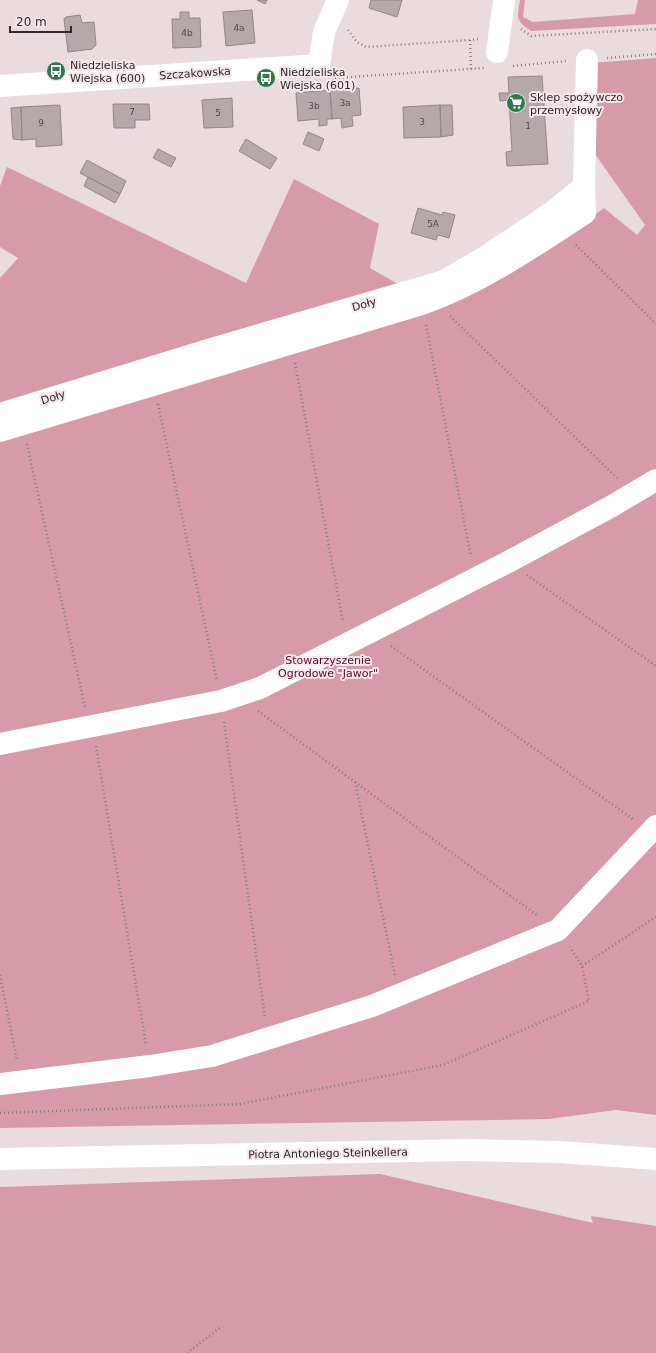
<svg xmlns="http://www.w3.org/2000/svg" width="656" height="1353" font-family="'DejaVu Sans',sans-serif">
  <rect width="100%" height="100%" fill="#e9dbde"/>
  <path fill="#d69aa9" d="M520,0H525L523,17L533,22L635,14L638,0H656V24L531,31C515,21 517,17 520,0Z
    M656,58V1115L616,1110L549,1119L0,1128V421L209,357L590,218L604,208L637,235L645,225L590,147L592,63Z
    M7,167L246,283L294,179L379,224L370,268L403,287L0,406V278L18,258L0,247V186Z
    M380,1174L593,1223L591,1216L656,1226V1353H0V1187Z"/>
  <path fill="#b5a8ab" stroke="#938689" d="M257,0H267L265,4Z
    M371,0H402L397,17L369,8Z
    M252,10L255,43L226,46L223,12Z
    M180,12H189V18H200L201,47L173,48L172,19H180Z
    M80,15L82,23L94,22L96,45L92,49L68,52L64,19L66,17Z
    M542,76L548,164L507,166L506,152L512,151L509,100L500,101L499,93H509L508,77Z
    M359,88L361,115L352,116L353,126L342,128L341,118L332,119L330,90Z
    M330,90L332,119H327V125L319,126V119L298,121L296,93Z
    M232,98L233,127L204,128L202,100Z
    M113,104H149L150,120H135V128H114Z
    M60,105L62,145L36,147V139L22,140L21,107Z
    M440,105L441,137L404,138L403,107Z
    M440,105H452L453,135L441,137Z
    M21,107L22,140L13,139L11,108Z
    M308,132L324,139L319,151L303,144Z
    M246,139L277,158L270,169L239,151Z
    M158,149L176,158L171,167L153,158Z
    M87,160L126,181L120,194L80,173Z
    M88,177L120,194L115,203L84,186Z
    M418,208L442,215L443,212L455,215L449,238L438,235L436,240L411,233Z"/>
  <g fill="none" stroke-linecap="round" stroke-linejoin="round">
    <path stroke="#867d7f" stroke-width="2.5" stroke-dasharray="1 3" stroke-linecap="butt" d="M521,29L531,36L656,29
      M348,30L357,42L366,47L470,40
      M607,58L656,54
      M513,66L566,61
      M471,69L470,40L478,39
      M335,78L484,68
      M576,245L656,324
      M450,316L617,478
      M426,325L471,557
      M295,363L343,622
      M158,404L217,681
      M27,444L85,707
      M527,575L656,666
      M391,646L634,820
      M258,711L538,916
      M224,722L265,1018
      M96,746L146,1045
      M355,782L395,975
      M582,966L656,917
      M0,975L17,1061
      M0,1113L240,1104L344,1084L443,1065L589,1001L582,966L570,947
      M187,1353L221,1327"/>
    <path stroke="#fff" stroke-width="22" d="M497,52L504,0
      M0,86L319,65L324,32L338,0
      M0,414L208,350L444,281L485,257L554,211L584,186L587,60
      M0,431L422,304C481,283 533,247 585,213L584,186
      M0,744L221,701L260,688L508,562L612,506L656,480
      M0,1084L150,1066L212,1056L372,1006L558,930L656,826
      M0,1159L466,1150L560,1152L656,1159"/>
  </g>
  <defs>
    <g id="bus-disc" transform="scale(1)"><circle r="9.5" fill="#2e7b4a" stroke="#f6e8eb"/><path d="M-5-6H5V4H4V6H2V4H-2V6H-4V4H-5ZM-3.5-4V0h7V-4ZM-3.5 1.2v1.5H-2V1.2ZM2 1.2v1.5H3.5V1.2Z" fill="#fff"/></g>
    <g id="supermarket-disc" transform="scale(1)"><circle r="9.5" fill="#2e7b4a" stroke="#f6e8eb"/><path d="M-6-5.5h2.5l.6 2H6L4.5 2H-2.5L-4.4-4H-6ZM-1.5 3.2a1.3 1.3 0 1 0 .1 0ZM3 3.2a1.3 1.3 0 1 0 .1 0Z" fill="#fff"/></g>
  </defs>
  <g fill-rule="evenodd">
    <use href="#bus-disc" x="56" y="71"/>
    <use href="#bus-disc" x="266" y="78"/>
    <use href="#supermarket-disc" x="516" y="103"/>
  </g>
  <g text-anchor="middle" stroke-width="4" stroke-linejoin="round" paint-order="stroke">
    <g font-size="9" fill="#50494a">
      <text x="239" y="31">4a</text>
      <text x="187" y="36">4b</text>
      <text x="345" y="106">3a</text>
      <text x="314" y="109">3b</text>
      <text x="132" y="115">7</text>
      <text x="218" y="116">5</text>
      <text x="422" y="125">3</text>
      <text x="41" y="126">9</text>
      <text x="528" y="129">1</text>
      <text x="433" y="227">5A</text>
    </g>
    <g font-size="11" fill="#2e292a" stroke="#f6e8eb" text-anchor="start">
      <text x="70" y="69">Niedzieliska<tspan x="70" dy="13">Wiejska (600)</tspan></text>
      <text x="280" y="76">Niedzieliska<tspan x="280" dy="13">Wiejska (601)</tspan></text>
      <text x="530" y="101">Sklep spożywczo<tspan x="530" dy="13">przemysłowy</tspan></text>
    </g>
    <g font-size="11" fill="#2e292a" stroke="#f6e8eb">
      <text transform="translate(195 73) rotate(-4)" y="4">Szczakowska</text>
      <text transform="translate(364 304) rotate(-16)" y="4">Doły</text>
      <text transform="translate(53 397) rotate(-17)" y="4">Doły</text>
      <text transform="translate(328 1153) rotate(-1)" y="4">Piotra Antoniego Steinkellera</text>
    </g>
    <g font-size="11" fill="#5d0a2d" stroke="#f6e8eb">
      <text x="328" y="664">Stowarzyszenie<tspan x="328" dy="13">Ogrodowe "Jawor"</tspan></text>
    </g>
  </g>
  <path d="M10 26v6h61v-6" fill="none" stroke="#2e292a" stroke-width="2"/>
  <text x="16" y="26" font-size="12" fill="#2e292a" stroke="#f6e8eb" stroke-width="3" paint-order="stroke">20 m</text>
</svg>
